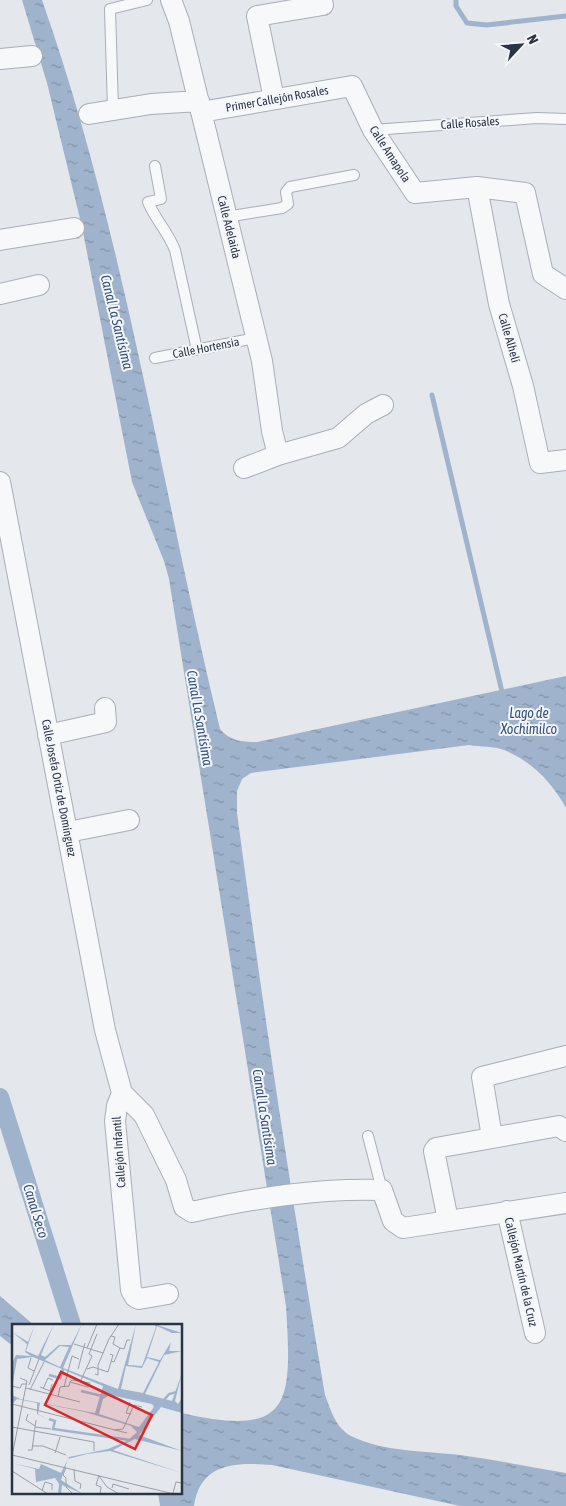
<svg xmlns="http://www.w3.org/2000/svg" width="566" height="1506" font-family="'Asap Condensed',sans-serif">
  <defs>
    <pattern id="water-ripples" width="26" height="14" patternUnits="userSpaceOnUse" patternTransform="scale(1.25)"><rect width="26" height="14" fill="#9fb4cc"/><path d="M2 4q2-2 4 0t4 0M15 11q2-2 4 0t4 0" fill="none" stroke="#8293a7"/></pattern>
  </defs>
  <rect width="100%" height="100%" fill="#e4e7ec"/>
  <path fill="url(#water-ripples)" d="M22,0H42C125,236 161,486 220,729C230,741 242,742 257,742L566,676V808C552,782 531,761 504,750C494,746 480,747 469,745L251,773L242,779L237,791V813C263,1008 292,1202 325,1395C331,1411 336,1428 351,1436C383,1452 426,1451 460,1455C496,1460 531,1467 566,1473V1506H460L272,1465C237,1462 200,1462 194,1506H160L158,1492H181V1413C292,1438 292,1404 286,1306L169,579L164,561L132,482L82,227L47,83Z
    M0,1296L34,1325H14V1347L0,1336Z"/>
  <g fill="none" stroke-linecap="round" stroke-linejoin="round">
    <path stroke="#9fb4cc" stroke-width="5" d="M456,0V6L467,23L487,25L566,16
      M432,395L503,696
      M0,1124L8,1122"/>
    <path stroke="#9fb4cc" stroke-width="18" d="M0,1097L72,1325"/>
    <g stroke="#a9aeb7" stroke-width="12">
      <path id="lane" d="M113,110L110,9L147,0
        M373,130L537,118L566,119
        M155,166L161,199L148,202C155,219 168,232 175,250L197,350
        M226,217L282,208L288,204L286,192L290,187L354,175
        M155,358L256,338
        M368,1136L382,1190"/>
    </g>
    <g stroke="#a9aeb7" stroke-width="22">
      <path id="street" d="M171,0L179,21L262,361L272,431L278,455
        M0,59L32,56
        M274,99L257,16L323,5
        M201,112L352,86L373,130L415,193L477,187L525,193L543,274L566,289
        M89,114L151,104L199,101
        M477,187L499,304L523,386L540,463L566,460
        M0,240L74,228
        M0,294L39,285
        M244,468L278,455L338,438L366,414L383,405
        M0,482L105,1030L122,1093L144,1115L176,1180L184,1207L192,1212C255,1198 317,1188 382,1190L393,1221L403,1228L566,1203
        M48,735L106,722L105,708
        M68,832L129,820
        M122,1093L117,1106L115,1121L131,1290L135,1297L139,1299L168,1294
        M492,1137L482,1077L566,1056
        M507,1211L535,1333
        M448,1220L434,1151L436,1148L559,1126L566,1131"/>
    </g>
    <use href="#lane" stroke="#f7f8fa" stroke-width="10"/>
    <use href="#street" stroke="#f7f8fa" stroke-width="20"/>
  </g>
  <g text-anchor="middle" stroke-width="4" stroke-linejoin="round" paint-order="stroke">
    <g font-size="12" fill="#2b3445" stroke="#f4f6f9">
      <text transform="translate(277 99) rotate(-10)" y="4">Primer Callejón Rosales</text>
      <text transform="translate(470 123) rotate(-4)" y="4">Calle Rosales</text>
      <text transform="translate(390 154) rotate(57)" y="4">Calle Amapola</text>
      <text transform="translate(229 227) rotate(76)" y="4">Calle Adelaida</text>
      <text transform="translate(509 338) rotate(74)" y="4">Calle Alhelí</text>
      <text transform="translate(206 348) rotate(-11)" y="4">Calle Hortensia</text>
      <text transform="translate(59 788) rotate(79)" y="4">Calle Josefa Ortiz de Domínguez</text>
      <text transform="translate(119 1152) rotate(-94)" y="4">Callejón Infantil</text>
      <text transform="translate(521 1272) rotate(77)" y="4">Callejón Martín de la Cruz</text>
    </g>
    <g font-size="14" font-style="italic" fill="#34527a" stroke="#f4f6f9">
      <text transform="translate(117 322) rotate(76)" y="5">Canal La Santísima</text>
      <text x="529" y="718">Lago de<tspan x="529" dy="16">Xochimilco</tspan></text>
      <text transform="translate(200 718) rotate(80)" y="5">Canal La Santísima</text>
      <text transform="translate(265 1117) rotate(81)" y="5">Canal La Santísima</text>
      <text transform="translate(36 1211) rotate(73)" y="5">Canal Seco</text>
    </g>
  </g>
  <g transform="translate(12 1324)">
    <rect width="170" height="170" fill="#e4e7ec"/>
    <path d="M23,0L14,27L26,32L42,0L29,31L33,33L47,21H59L70,0L51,44L106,65L124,0L116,41L130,42L144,3L142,0L170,9H160L145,2L135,33L148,36L159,18L157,27H170L152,31L133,70L160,77L170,49L163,77L166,80L170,74V89L149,83L127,111L170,127L123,115L101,126L170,149L98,127L75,130L56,135L49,156L71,170L50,161L49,170H46L47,160L43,154L24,158L23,145L0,139L27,145L29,140L49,149L57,133L96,125L115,117L125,108L119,102L73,88L28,79L26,90L37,96L25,90V79L5,75L0,80V97V71L8,75L83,89L91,62L21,33L5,35L0,64V40L4,31L19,32L13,28L15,20L0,8L16,18ZM48,22L57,23L48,43L33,36ZM135,34L147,38L131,69L109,65L114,42L130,44ZM98,71L140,80L142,83L127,103L87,90L91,75Z" fill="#9fb4cc" fill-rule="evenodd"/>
    <path fill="none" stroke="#9fb4cc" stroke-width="2.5" d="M37,51L48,54L51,45M69,67L90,72M152,76L157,70L165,68M37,95L43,97L41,105L118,116"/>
    <path fill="none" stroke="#9a9fa9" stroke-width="1" d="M62,20L91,29M75,24L85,0M108,24L112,25L115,16H118M19,34L16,44L22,47M99,37L102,38L108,24L101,20L103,13L99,12M66,45L73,19M75,45L81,43L96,48L101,31L98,30M83,50L86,51V41L97,15L107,0M69,56L80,32L77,30L85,10M17,61L27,35M0,62L8,64L10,60H15M28,63L38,67L40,60M52,63L60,32L67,35M14,64L68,78M31,65L36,54L41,56M18,66L32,38M46,73L48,63L57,62L58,58L60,56L78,59L76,63L58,58M118,78L114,89L119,90M0,80L115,109M16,90L14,96L23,102M0,103L82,118V127M23,103L39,105M102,106L111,105L122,81L130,83M20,122H31L54,131M16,126H20L24,96M43,129L48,113M0,131L162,170M0,132L15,57L8,54M54,143L51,151L54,154V163L61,170M62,145L63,157L69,160L68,165M0,147L36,170M87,151L84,161L89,163L88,170M87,152L95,163L107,170M100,164L101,160L117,165M30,167L33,158L40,160V166M161,169L164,158L170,159"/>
    <path fill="#d62828" fill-opacity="0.15" stroke="#d62828" stroke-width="2.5" d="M49,48L140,91L123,125L33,81Z"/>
    <rect width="170" height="170" fill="none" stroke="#2b3445" stroke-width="2.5"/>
  </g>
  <g transform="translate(521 45) rotate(64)" stroke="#f4f6f9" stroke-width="4" paint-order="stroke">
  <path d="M0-4L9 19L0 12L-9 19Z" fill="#2b3445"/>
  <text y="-8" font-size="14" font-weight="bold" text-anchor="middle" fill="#2b3445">N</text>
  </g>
</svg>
